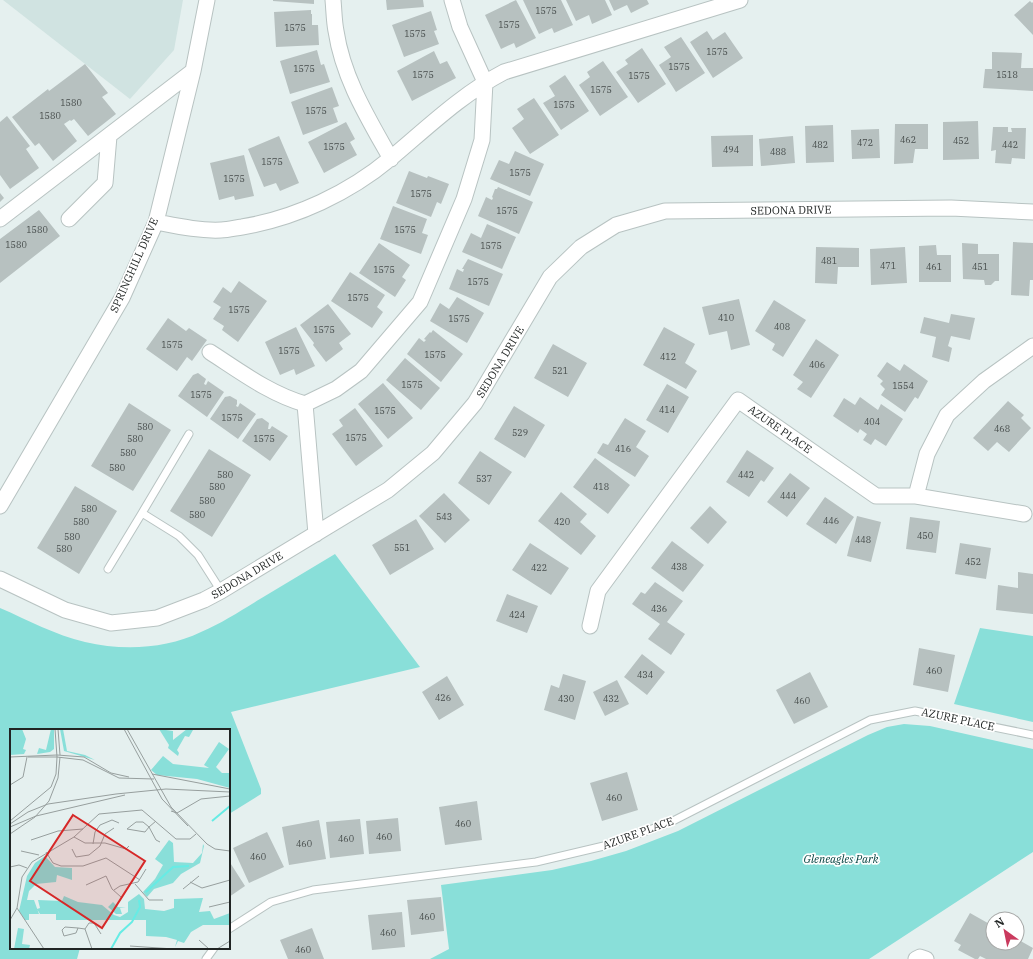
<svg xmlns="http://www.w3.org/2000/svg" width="1033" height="959" font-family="'IBM Plex Serif',serif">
  <rect width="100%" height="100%" fill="#e5f0ef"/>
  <path fill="#d0e3e1" d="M3,0H183L174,50L130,99Z"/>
  <path fill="#89dfd9" d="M335,554L420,667L231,712L261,789V794L229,814V730H11V948H80L77,959H0V608C28,620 55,635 85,642C123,651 166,649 201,632C222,623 240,611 260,599C285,584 310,569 335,554Z
    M980,628L1033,636V722L954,704Z
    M904,724L930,726L1033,749V852L869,959H430L449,949L441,885L552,870L591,861L626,851L678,831L868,735L887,727Z"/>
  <path fill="#b7c1c0" d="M273,0H314V4L273,1Z
    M386,0H423L424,7L387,10Z
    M516,0L536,38L516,48L514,43L501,49L485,15Z
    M523,0H561L573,25L554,33L552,28L539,34Z
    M566,0H605L612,15L592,24L589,15L576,21Z
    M609,0H647L649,4L631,13L627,5L614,11Z
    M1030,1L1032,3L1033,2V35L1014,15Z
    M311,10V14H312V25H318L319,45L276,47L274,12Z
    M431,11L437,30L434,31L439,44L404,57L392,25Z
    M707,31L713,40L725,32L743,58L713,78L690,42Z
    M681,37L705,73L676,92L659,65L671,57L664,47Z
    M642,48L666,84L638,103L616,72L628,64L625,60Z
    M317,50L321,65L324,64L330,82L290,94L280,61Z
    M434,51L440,64L447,61L456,78L412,101L397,71Z
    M992,52L1022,53L1021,68H1033V91L983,88L985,69H992Z
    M603,61L628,97L600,116L579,85L590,77L587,72Z
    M85,64L108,93L102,97L116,114L88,136L74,119L71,121L70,120L64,124L77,141L53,161L39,143L35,146L12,117L48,89L49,91Z
    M565,75L589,111L561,130L543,103L555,96L549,86Z
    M332,87L339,106L333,108L338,122L303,135L291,102Z
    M534,98L559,135L530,154L512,128L524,119L517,109Z
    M7,116L30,146L26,149L39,168L10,189L0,175V122Z
    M978,121L979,159L943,160V122Z
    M346,122L355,139L350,142L357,155L324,173L308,142Z
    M895,124H928V149H915L913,163L894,164Z
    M833,125L834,162L806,163L805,126Z
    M993,127H1008V132H1012L1011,128H1026L1025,159L1012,158L1011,164L995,163L996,150L991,151Z
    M879,129L880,158L852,159L851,130Z
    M753,135V166L712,167L711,136Z
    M279,136L299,183L280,191L276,183L264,187L248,149Z
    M793,136L795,163L761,166L759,139Z
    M515,151L544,164L530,196L490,179L499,160L509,164Z
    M244,155L254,196L235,200L234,196L219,200L210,163Z
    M409,171L427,178L428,176L449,184L441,204L437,202L431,217L396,203Z
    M498,187L533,202L519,234L478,216L486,197L492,200L493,198L492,197L495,189H497Z
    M0,193L4,198L0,202Z
    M393,206L427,219L422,233L428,235L421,254L380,239Z
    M39,210L60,236L0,283V239Z
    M487,224L516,237L502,269L462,252L471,233L481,238Z
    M1013,242L1033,243V280H1030L1029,296L1011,295Z
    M379,243L410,265L402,277L406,280L395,297L359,273Z
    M962,243L978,244V254H999V281H995L991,285H985L984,280L963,279Z
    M936,245L937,255H951V282H919V246Z
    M816,247L859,248V267H838L837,284L815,283Z
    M905,247L907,283L871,285L870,249Z
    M468,259L503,274L489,306L449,289L457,269L463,272L464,269H462Z
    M350,272L385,295L377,307L383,312L372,328L331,301Z
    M239,281L267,301L238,342L222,330L224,326L213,319L221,307L213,302L223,287L231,293Z
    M457,297L484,313L467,343L430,321L440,303L449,309Z
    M739,299L750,345L731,350L727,331L709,335L702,307Z
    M774,300L806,320L783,357L772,350L775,344L755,331Z
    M328,304L351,334L339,343L343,349L326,362L313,345L314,343L300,325Z
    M951,314L975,318L970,340L951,336L948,346L952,348L949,362L932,357L936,337L920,333L924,317L949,323Z
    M168,318L186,331L189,328L207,340L192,361L187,357L177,371L146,349Z
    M296,327L315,366L296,375L294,369L280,375L265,342Z
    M664,327L695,344L685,363L697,371L686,389L643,365Z
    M433,330L463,354L441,382L407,354L419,338L424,342L426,340L424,339L430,332L431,333Z
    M816,339L839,355L811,398L797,389L803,382L793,375Z
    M553,344L587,363L568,397L534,378Z
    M405,358L440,388L421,410L386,380Z
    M887,362L900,371L904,364L928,381L918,399L915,397L905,412L881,395L885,389L880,384L883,381L877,376Z
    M198,373L206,379L204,384L206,385L208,381L224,392L207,417L178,396L193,375Z
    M383,383L413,418L388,439L358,404Z
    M667,384L689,397L668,433L646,420Z
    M230,396L237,400V404L236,406L238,407L240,403L256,414L238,439L210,419L225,397Z
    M860,397L878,410L881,404L903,419L886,446L875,439L871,445L863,440L867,434L860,429L858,433L833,416L844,398L855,405Z
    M1008,401L1024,415L1021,418L1031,428L1009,452L997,442L988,451L973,438Z
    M129,403L171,430L133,491L91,466Z
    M514,406L545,425L525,458L494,439Z
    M355,408L383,446L356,466L332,434L343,426L339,420Z
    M262,418L269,423L268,429H270L272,426L288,436L270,461L242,441L257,419Z
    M625,418L646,431L636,447L649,456L635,477L597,453L603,443L608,445Z
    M209,449L251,475L212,537L170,511Z
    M747,450L774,468L764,482L761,480L749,497L726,482Z
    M480,451L512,472L489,505L458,483Z
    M595,458L630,485L608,514L573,487Z
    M790,473L810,488L787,517L767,502Z
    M75,486L117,511L79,574L37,548Z
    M561,492L587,514L580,522L596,536L581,555L538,521Z
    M444,493L470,520L445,543L419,516Z
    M825,497L854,517L836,544L806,524Z
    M710,506L727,522L708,544L690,528Z
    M857,516L881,522L871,562L847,556Z
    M910,517L940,521L936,553L906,549Z
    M416,519L434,549L390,575L372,545Z
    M672,541L704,565L683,592L651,568Z
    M530,543L569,568L551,595L512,570Z
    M960,543L991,548L986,579L955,574Z
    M1018,572L1033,574V614L996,610L998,585L1018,588Z
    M655,582L683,601L667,622L685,634L671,655L648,639L660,624L632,604L641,592L645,594Z
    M507,594L538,606L527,633L496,621Z
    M919,648L955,655L948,692L913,685Z
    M642,654L665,672L647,695L624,677Z
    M810,672L828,707L794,724L776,690Z
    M563,674L586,681L575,720L544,710L551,685L559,688Z
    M447,676L464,705L439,720L422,692Z
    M617,680L629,704L605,716L593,692Z
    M627,772L638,810L602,821L590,783Z
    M477,801L482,840L445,845L439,807Z
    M398,818L401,851L369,854L366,821Z
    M360,819L364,854L330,858L326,822Z
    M319,820L326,859L289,865L282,827Z
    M267,832L284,867L249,883L233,848Z
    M229,861L245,886L229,897Z
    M441,897L444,931L411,935L407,900Z
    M402,912L405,947L372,950L368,915Z
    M970,913L993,926V943H1017V939L1033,948L1028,959H986L980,956L978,959H975L958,950L961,945L954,941Z
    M312,928L324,959H288L280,940Z"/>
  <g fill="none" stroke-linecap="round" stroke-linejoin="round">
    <g stroke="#b8c3c2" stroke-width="9">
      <path id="service" d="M142,513L189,434
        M108,569L142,513L179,536L198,555L221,591
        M229,929L271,902L313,890L536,862L608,845L671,822L870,720L915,711L1033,735
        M206,959L214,948"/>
    </g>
    <g stroke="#b8c3c2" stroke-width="17">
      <path id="minor" d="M333,0C334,10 334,21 336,31C343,78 368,118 391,159
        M0,219L193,71
        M69,219L105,183L109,136
        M156,222C177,226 199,231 221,230C228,230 235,228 242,227C296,218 349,193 391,158C428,127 462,94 504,72L740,0
        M210,352C241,372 270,394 305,404L336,389L361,371L420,302L464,199L482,140L485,82L460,27L452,0
        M305,404L316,534
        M916,496L927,454L947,415L984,381L1033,346
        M0,506L122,298L156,222L193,71L207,0
        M0,579L65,610L111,623L157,618L204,600L221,591L388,490L433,453L475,403L550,277L581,247L616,225L665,211L951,208L1033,212
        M590,626L598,591L738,400L876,496H916L1024,514
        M916,959L920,957L926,959"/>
    </g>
    <use href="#service" stroke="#fff" stroke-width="7"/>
    <use href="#minor" stroke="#fff" stroke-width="15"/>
  </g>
  <g text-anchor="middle" stroke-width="3.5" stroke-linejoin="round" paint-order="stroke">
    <g font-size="9" fill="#464c4b">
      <text x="546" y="14">1575</text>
      <text x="509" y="28">1575</text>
      <text x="295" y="31">1575</text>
      <text x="415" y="37">1575</text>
      <text x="717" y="55">1575</text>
      <text x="679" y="70">1575</text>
      <text x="304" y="72">1575</text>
      <text x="423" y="78">1575</text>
      <text x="1007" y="78">1518</text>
      <text x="639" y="79">1575</text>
      <text x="601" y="93">1575</text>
      <text x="71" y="106">1580</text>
      <text x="564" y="108">1575</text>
      <text x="316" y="114">1575</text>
      <text x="50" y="119">1580</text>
      <text x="908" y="143">462</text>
      <text x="961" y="144">452</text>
      <text x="865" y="146">472</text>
      <text x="820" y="148">482</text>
      <text x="1010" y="148">442</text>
      <text x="334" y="150">1575</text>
      <text x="731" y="153">494</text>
      <text x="778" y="155">488</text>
      <text x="272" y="165">1575</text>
      <text x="520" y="176">1575</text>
      <text x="234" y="182">1575</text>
      <text x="421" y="197">1575</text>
      <text x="507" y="214">1575</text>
      <text x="37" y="233">1580</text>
      <text x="405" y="233">1575</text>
      <text x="16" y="248">1580</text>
      <text x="491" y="249">1575</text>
      <text x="829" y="264">481</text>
      <text x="888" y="269">471</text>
      <text x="934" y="270">461</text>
      <text x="980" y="270">451</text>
      <text x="384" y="273">1575</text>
      <text x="478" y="285">1575</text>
      <text x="358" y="301">1575</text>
      <text x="239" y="313">1575</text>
      <text x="726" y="321">410</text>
      <text x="459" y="322">1575</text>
      <text x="782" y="330">408</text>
      <text x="324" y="333">1575</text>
      <text x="172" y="348">1575</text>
      <text x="289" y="354">1575</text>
      <text x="435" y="358">1575</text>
      <text x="668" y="360">412</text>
      <text x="817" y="368">406</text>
      <text x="560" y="374">521</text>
      <text x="412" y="388">1575</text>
      <text x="903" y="389">1554</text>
      <text x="201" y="398">1575</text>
      <text x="667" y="413">414</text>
      <text x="385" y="414">1575</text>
      <text x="232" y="421">1575</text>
      <text x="872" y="425">404</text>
      <text x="145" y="430">580</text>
      <text x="1002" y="432">468</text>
      <text x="520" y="436">529</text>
      <text x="356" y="441">1575</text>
      <text x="135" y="442">580</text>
      <text x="264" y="442">1575</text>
      <text x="623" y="452">416</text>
      <text x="128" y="456">580</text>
      <text x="117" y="471">580</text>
      <text x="225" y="478">580</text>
      <text x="746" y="478">442</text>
      <text x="484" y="482">537</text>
      <text x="217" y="490">580</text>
      <text x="601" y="490">418</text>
      <text x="788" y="499">444</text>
      <text x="207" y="504">580</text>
      <text x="89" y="512">580</text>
      <text x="197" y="518">580</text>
      <text x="444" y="520">543</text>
      <text x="831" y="524">446</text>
      <text x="81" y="525">580</text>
      <text x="562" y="525">420</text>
      <text x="925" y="539">450</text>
      <text x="72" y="540">580</text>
      <text x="863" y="543">448</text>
      <text x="402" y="551">551</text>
      <text x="64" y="552">580</text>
      <text x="973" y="565">452</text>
      <text x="679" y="570">438</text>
      <text x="539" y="571">422</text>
      <text x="659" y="612">436</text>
      <text x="517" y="618">424</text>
      <text x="934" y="674">460</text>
      <text x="645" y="678">434</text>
      <text x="443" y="701">426</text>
      <text x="566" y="702">430</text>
      <text x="611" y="702">432</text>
      <text x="802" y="704">460</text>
      <text x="614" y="801">460</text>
      <text x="463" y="827">460</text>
      <text x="384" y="840">460</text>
      <text x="346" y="842">460</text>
      <text x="304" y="847">460</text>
      <text x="258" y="860">460</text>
      <text x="427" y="920">460</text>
      <text x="388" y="936">460</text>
      <text x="303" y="953">460</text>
    </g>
    <g font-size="11" fill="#212524" stroke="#fff">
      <text transform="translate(791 210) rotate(-1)" y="4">SEDONA DRIVE</text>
      <text transform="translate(134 265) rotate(-66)" y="4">SPRINGHILL DRIVE</text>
      <text transform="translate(500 362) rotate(-59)" y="4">SEDONA DRIVE</text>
      <text transform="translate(780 429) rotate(35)" y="4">AZURE PLACE</text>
      <text transform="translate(247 575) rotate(-31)" y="4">SEDONA DRIVE</text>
      <text transform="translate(958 719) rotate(12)" y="4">AZURE PLACE</text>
      <text transform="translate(638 833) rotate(-20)" y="4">AZURE PLACE</text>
    </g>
    <g font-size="11" font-style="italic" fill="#00403e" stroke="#fff">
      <text x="841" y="863">Gleneagles Park</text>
    </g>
  </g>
  <g transform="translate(10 729)">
    <rect width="220" height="220" fill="#e5f0ef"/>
    <path d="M0,0H12L16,10L13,20L16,21L14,25L0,26ZM41,0H44V20L40,23L27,25L29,19L36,21ZM50,0H53L57,22L75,26L85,31L54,22ZM149,0L163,2V11L177,0L183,1L179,8L175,7L167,21L169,24L168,27L158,19L159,16ZM209,13L219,20L206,38L212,44H220V59L187,50L147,46L141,41L153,27L163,35L199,39L194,36ZM159,111L163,114L164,133L183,134L192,124L193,115L194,117L190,134L171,145L163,154L144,160L137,168L133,163L145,150L153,136L145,130ZM35,127L45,138L62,139V151L47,146L46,153L26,155L19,162L17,171H24L29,185H19V191H15L9,182L17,147L25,134ZM129,165L134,170L135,180L154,182L164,179V170L193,169L189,183L200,182L204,190L220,184V196H193L181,203L174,214L168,212L165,218L167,211L156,208L136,207V191H46V185H30L27,180L30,179L28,171L52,172L54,167L68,173L92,176L104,186L110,188L118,183V173ZM103,173L108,178L116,179H110L112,185H106L98,178ZM8,199L14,200L12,215L20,216L19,220H4Z" fill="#89dfd9"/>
    <path fill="none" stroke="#66ece5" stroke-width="2" d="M202,92L220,77M136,163L163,138L179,137M101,220L110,204L122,193L130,178L129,171"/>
    <path fill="none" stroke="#979f9e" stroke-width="1" d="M45,0L47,28L73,31L109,49L144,50M48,0L50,26M114,0L152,70L178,97M117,0L161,78L197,115L205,120L220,122M47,26L74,28L101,44L119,48M0,28L47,26M18,28H47M142,45L220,60M0,56L13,48L17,28M161,82L167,84L191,70L220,67M0,92L41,58L46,45L47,28M146,92L139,98L135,103L117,100L126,93H133L139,98L146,111L150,113M0,95L18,83L38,75L106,65L156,60L220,63M0,98L26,87L115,66M0,105L25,88L39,72L48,49L50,28M64,108L75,114H95L116,120L119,117M21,111L48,102L73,100M83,115L85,103L90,96L102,91L109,94M62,120L66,128L79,126L90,117L95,105L104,99M11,122L29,126M36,123L43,134L51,137H73L96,129L130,151M0,138L9,136L17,139M180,153L192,159L220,151M125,155L139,171H153M76,156L96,147L102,160L111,168M173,160L189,147M104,161L110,157L128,153L136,140M199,178L220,173M7,179L34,220M0,191L7,179L12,148L22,133L64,108L89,85L132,81L166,110H180L186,105M55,198L68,199L66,204L54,207L52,201ZM68,199L75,200L82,220M75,200L79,194H84L91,205M189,211L199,220M120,217L164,220M207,220L220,212"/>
    <path fill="#d62828" fill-opacity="0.15" stroke="#d62828" stroke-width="2" d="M63,86L135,132L92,199L20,152Z"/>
    <rect width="220" height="220" fill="none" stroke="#212524" stroke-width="2"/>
  </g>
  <g transform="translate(1005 931) rotate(327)"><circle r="19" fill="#ffffff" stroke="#a6a8a7"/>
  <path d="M0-3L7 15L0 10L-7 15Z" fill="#ca3a5e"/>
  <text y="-6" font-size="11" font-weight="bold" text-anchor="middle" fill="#212524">N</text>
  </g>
</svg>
